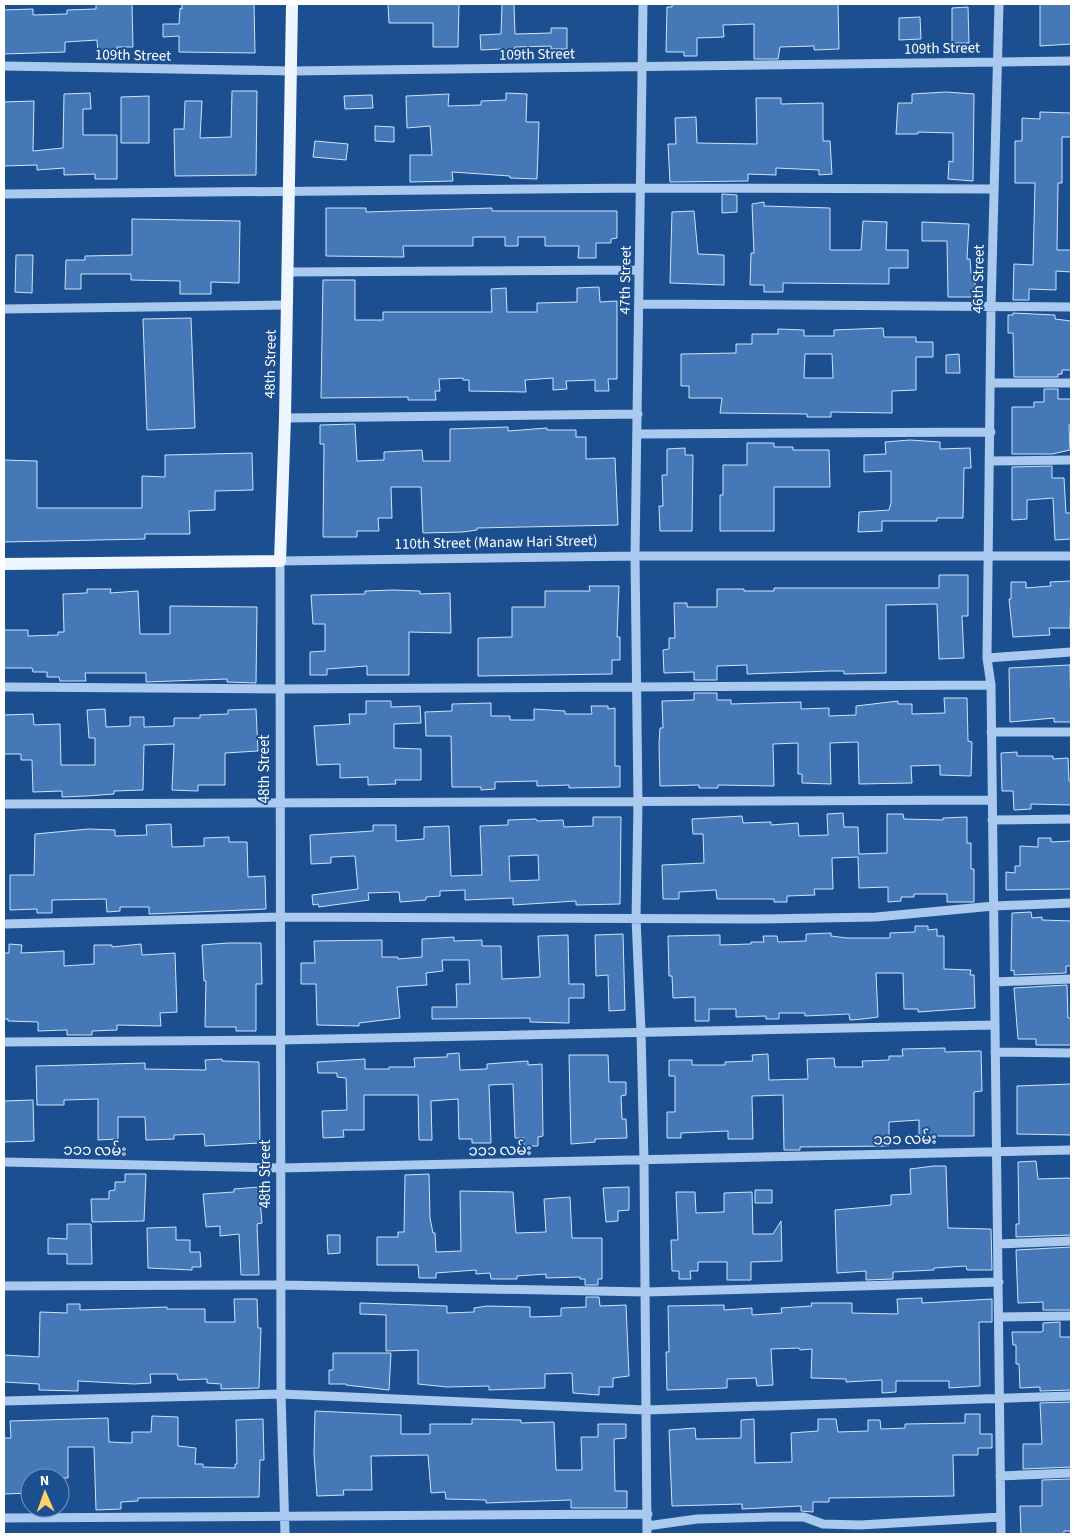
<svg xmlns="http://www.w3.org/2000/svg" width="1075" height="1538" font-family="'Source Sans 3','Noto Sans Myanmar',sans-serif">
  <rect width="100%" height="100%" fill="#1b4f8f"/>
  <path fill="#4478b7" stroke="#cfe3fa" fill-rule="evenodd" d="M96,4H132L133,47H117V53L98,54L97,40L65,42V52L4,54V10L33,9V15L67,14V10L96,9Z
    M182,4H254L255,53L179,52V36L163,37V24H179L180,8L182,9Z
    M388,4H459L458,47H433V23H389Z
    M502,4H514L515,34L551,33V28H567V49H551V46L515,47L514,56H501V49L481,50L480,35L501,34Z
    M672,4H838L839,49L814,50V46L780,47L778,59H754V24L723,25L724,37L697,38V56H684V52H666L667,7H672Z
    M1040,4H1071V44L1040,46Z
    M968,7L969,43H952V8Z
    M920,17L921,39L899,40V18Z
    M232,91H257L256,175L175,176L174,129H184L185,101H202L200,138L231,137Z
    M946,92L974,94L973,181L948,179L949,161L953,162V133L918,132V134H896L898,103H912V94Z
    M90,93L91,109H83V135H117V179H95V174L64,175V168L37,170V165L4,166V102L34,101L33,151L63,148L64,94Z
    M506,93L527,94L526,122H539L537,179L510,178V176L452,172L453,181L410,182V155H432L430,126L407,128L406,96L449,94L448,106L481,105V101L506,100Z
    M372,95L373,108L345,109L344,96Z
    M149,96V143H121V97Z
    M756,98H781V104L823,103V141H830L832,174L819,175V170L776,168V175L748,174V181L670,182L668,144H676L675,118L696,117L697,143L757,144Z
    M1040,112L1071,113V137H1062V183H1058L1057,250H1071V272L1056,271V290L1029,289V300H1013L1014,264L1033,265L1035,183H1015V141H1022V118L1040,119Z
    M375,126L394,127V142L375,141Z
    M315,141L348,144L346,160L313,157Z
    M722,194L737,195V212L722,213Z
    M764,202V206L830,208V250H861L863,221L887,222L886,250H908V268H889V284L783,283V292H764V285H750L751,253H754L752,204Z
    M326,208H366V212L492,208V211H617V238L611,239V243H596V258H578L579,246H545V237H518V246H505V237H473V246H403L404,257L326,256Z
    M694,211L698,254L724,255V285L670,283L672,212Z
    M132,219L240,221L239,283L211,282V294H180V281L131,280V274H81V289H65L66,260H85V256L132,255Z
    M922,222L969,224L967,259H970L971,273H975V297H948L947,241H922Z
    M16,255H33L32,293L15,292Z
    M323,280H355V320H383V312H492L491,289L506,288L507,312H537V303L577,302V288L599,287L600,302L617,301V379H608L609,391H595V380L566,381L567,389L553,390V378L525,380L526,392L469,391V380H463V378L439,379L440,391H435L436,400H408V397L321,398Z
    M1013,313L1055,315V319L1071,321V370H1062V374H1058V377H1014L1013,333H1008V315H1013Z
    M191,318L195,428L147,430L143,319Z
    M883,328L884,337H916V342H933V357H916V390L892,391V413L831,412V417H807V414L720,413L722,398H689V386H681V354L736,353V344H752V334H778V329L804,330V336H834V330ZM805,354H832L833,378H804Z
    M959,354L960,373H946V355Z
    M1044,389H1058V399H1071V425H1069L1070,450L1052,454H1012V407H1034V402H1044Z
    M355,424L357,461L384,460V452L422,450L423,461H450V429L508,427V431L547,428V430H576V437H586V459L615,458L618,525L477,528V530L463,532L423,533L421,487H391L392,518H378L379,531H357V537H323L324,444H320V425Z
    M910,440L940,442V449L970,448L971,468H964L963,518H937V521H882V531L858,532L859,512L889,510L891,503V471L864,472V455L886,454L885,442Z
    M747,443H774V447H793V450H829L830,487H774V531H720V495H723V465H747Z
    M685,448V455H693L692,531H660L659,506H663L662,475H667V449Z
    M252,453L253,490L215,491V510L189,511L190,534H145V539L4,542V460L37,461V508H142V476L165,477V455Z
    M1052,466V478H1064L1066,513H1071V539L1055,540L1053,498L1027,500V519L1012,520V467Z
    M939,575H968V616H962L964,658L939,659L937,604L886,605V673L844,674V671H830L747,674V665L717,666V680H694V672L664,673L663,650L669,649V638H675L674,603H687V607H717V589H744V591H774V588H939Z
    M1071,581L1070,628H1049L1050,635L1013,637L1009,599H1011V582H1026V588L1051,586L1050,582Z
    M589,586H619L617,637H620V660H612V674L478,676V638L512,637V607H545V591H590Z
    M87,589H111L110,593L138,591L140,634H170V606L257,607L256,683L227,682V679L146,682V673H85L86,681H60L59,677H47V672H33L32,668H4V630H28V636L58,635V632H64L63,594L87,593Z
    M394,590L420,591V594L450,593L451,633L409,632V675H367V666L327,669V675H310V652L325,651V624H313L311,595L365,594V591Z
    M1070,665L1071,722H1054V718L1010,722L1009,668Z
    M694,693H717V700H731V704L801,702V709L829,708V716L856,715V706L898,701V704H912V714L945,713L944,698H967L968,741L972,742L971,776L940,775V765L911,766L912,783L859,784L858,742L830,743L831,784L802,783V774H798V743L773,744L774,786L718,785V788H699V785L660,786L659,744L660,728H663L662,701L694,700Z
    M366,701H391V707L420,706L421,723L394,724V748L421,749V780H395L396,784L368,785V777L340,778V764L317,765L314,726L350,724L349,714H366Z
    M491,703V716H510V720H534V709L565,711V714H592L591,706H608V709L615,708V766H620V787L569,788V785L537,786V781L495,782V789L481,790V787H452L451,736H426L425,712L452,711V704Z
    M105,709L106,727L130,726V717H144V727L174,726V718H200V715L228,714V710L256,709L258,751L225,753V785H198V791L172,790L174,744L144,745L143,790L114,791V794L86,796L62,797V791L33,792L32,760H21V754H4V715L33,714L34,725L60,724L61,765H95V738H89L87,710Z
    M1017,752V756H1053V759L1068,758L1069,781H1071V805L1031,804V809L1014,810L1013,791H1002L1001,753Z
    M843,813L844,827H858L859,854L887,853V814H903L904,819L943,820V818L967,817V843H971V869H974V902H947V894H914V897H901V901L888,902V887L859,888L858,857L832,858L833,889H814L815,895L787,896V902H774V899H717L716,890L679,892V899H663L662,865L704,863L703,834H693L692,819L742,816L743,823L771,822V825L798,823L799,836L828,835L827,814Z
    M593,817H621L620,904L576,905V901L513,905V898L465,900V890L440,891V896L426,897V900L400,902L399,892L368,893L369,900L319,907L318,904L313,905L312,895L358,889L355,856L331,857V863L311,864L310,835L373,831V825H396V841L424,839V827L449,826L451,876L482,875L480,826L508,825V820L536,819L537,821L563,820L564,827L593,826ZM538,855L539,880L510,881L509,856Z
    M171,824L172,847L204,846V838L229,837V842H247L248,877L265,876L266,909L149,914V907H120V911L107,912L106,899L52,900V913H37V909L10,910V875H34L35,834L89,829L115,830V836L147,835L146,825Z
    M1038,838H1051V842L1071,841V889L1006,890V872L1015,873V866H1020V846L1038,847Z
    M1031,912L1032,918L1042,917V920L1071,921V966H1066V973L1014,975V970L1011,971L1012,913Z
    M915,926H928V930L937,929V936H944V969L971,970L970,975H974L975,1008L918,1012V1009H904L903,973H876L878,1017L863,1019L850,1020L849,1014L805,1016V1013H779V1019H766V1016L736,1017V1009H709V1021H695V997L673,998L672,976H669L668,936L720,935V945L751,944V942H764L763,936H777L778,942L806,941V934L831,933V936L847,938H890V933L915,932Z
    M623,934L625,1010L609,1011L608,975L596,976L595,935Z
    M568,935L569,984H584V998H569V1023L530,1022V1018L432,1019V1007H457L456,984H470L469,960H442L443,971L426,973L427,985L397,987L400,1018L359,1023V1026L317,1025L316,984H301V963H315L314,941L382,940V957H398V959L422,957V939L454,937V941L482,940V946H501L502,979L540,977L538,936Z
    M228,943H261L262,984H256V1031H236V1027H205L206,981H204L202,945Z
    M9,944L22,945L21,953L64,951V966L94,964V945H112V947L141,944L142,955L175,953L177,1012L160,1013L161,1026L117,1025V1030L92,1031V1035H67V1030L38,1031V1022L8,1021V1019H4V953H9Z
    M1067,985L1068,1018H1071V1045H1036V1039H1018L1014,988Z
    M945,1048V1052L981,1051L982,1091L974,1092V1136H919V1120L889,1122V1146L800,1147V1150H784L783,1095L752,1096L753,1139H728V1131L681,1133V1138H667V1112H675V1076H669V1060H692V1065H725V1062L753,1061L752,1055L768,1054L769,1080L808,1079L807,1059L834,1058L835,1067H863L862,1061L889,1060V1056H903L902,1049Z
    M459,1053L460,1070L487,1069V1064L514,1062L528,1061V1065L542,1064L543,1136L538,1137V1146H524V1138H515L513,1084L489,1085L491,1143H472V1139H459L458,1099L431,1101L432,1140H419L418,1095H364V1130H343L344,1137L323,1138L322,1111L347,1110L346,1078L337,1077V1073H318L317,1062L365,1059V1069H389V1067H415L414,1058L447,1057V1054Z
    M569,1055H608L609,1082H626V1095L621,1096L622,1119H626L627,1138L595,1139V1142L571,1144Z
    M222,1059V1061L259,1062L260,1143L205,1146L204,1134L174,1135V1139L146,1140L145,1117H118V1139L98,1140V1099L64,1100V1105H37L36,1066L145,1063V1069L206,1070L205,1060Z
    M1071,1084V1135L1017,1134V1086Z
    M33,1100L34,1141L4,1142V1101Z
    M1036,1161L1038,1179L1069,1178L1071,1180V1235L1016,1237V1224H1019L1018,1162Z
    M934,1166H946L948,1228L991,1229L992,1270H967L966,1266L934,1268V1270L893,1272V1279L866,1280V1271L837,1273L835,1210L891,1205V1195L911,1194L910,1169Z
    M125,1174H146L144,1221L92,1222L91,1199H109V1191L115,1190V1182H125Z
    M429,1174L430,1218L433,1233H435L436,1252L461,1251L460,1191L513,1192L516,1233L546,1232L544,1199L570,1197L572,1238H602V1279H598V1285H585V1279H580V1277L546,1278V1274L517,1276V1279H491L490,1273L476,1274V1270L436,1273V1278H419L418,1265H377V1237H398V1232H404L405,1175Z
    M259,1187L262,1223L257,1224L259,1275H241L239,1234L220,1236V1226L206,1227L203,1194L234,1192V1189Z
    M629,1187V1210L618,1211V1221L606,1222L603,1188Z
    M755,1190H772V1203H755Z
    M676,1192H695L696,1213L724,1212V1193L752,1192L753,1234H773L781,1221L782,1261L751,1262V1280H727V1262H698V1271H690L691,1279H679V1271H672L671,1240H678Z
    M67,1224H91L92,1264H67V1254H48V1238L67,1239Z
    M176,1227V1240H190V1252H200L201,1267H192V1270L148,1268L147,1228Z
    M327,1235H340V1253L328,1254Z
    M1071,1247V1310H1043V1302L1018,1303L1016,1250Z
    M586,1297H599L600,1306L626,1305L629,1376L613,1378V1387H599V1395L573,1393L572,1373L545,1374V1388L489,1390V1386L447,1387L418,1384V1350L386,1351V1315L360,1314V1303L447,1306V1313L474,1312V1308L487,1306L530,1307V1317L561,1316V1308L586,1307Z
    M922,1298V1303L992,1299V1322H979L980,1386L949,1388V1381H896V1392L882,1393V1380L846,1382V1379L811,1378L812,1349L800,1350L799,1348L771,1349L773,1385L757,1386L756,1378L727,1379V1388L667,1390L666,1352H669L668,1306L724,1305V1310L752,1308V1315L782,1313L781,1308L812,1306L811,1303H852V1313L898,1314L897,1299Z
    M234,1299H257L258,1328H261L259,1388L221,1389V1384L207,1383V1379L178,1380L177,1374H150L151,1383L134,1384L78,1381V1391L39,1390V1384L4,1382V1355L39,1357L40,1312L67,1313V1304H80V1310L167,1307V1309H205V1322H235Z
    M1060,1322V1337H1071V1390L1040,1391V1387L1020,1388L1019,1364H1016V1345H1013L1012,1332H1041L1043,1331V1323Z
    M333,1353H391L389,1390L346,1385V1384H329V1370H333Z
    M1071,1402V1467L1023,1469V1444H1042L1040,1403Z
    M315,1411L401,1415V1434H430V1424H472V1419L521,1420V1423L554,1422L556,1470H582L581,1437H598V1424H626V1438L614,1439L615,1491H627V1508H571V1500L486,1503V1500L446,1499L445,1492L431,1493L428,1455L371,1456L372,1490H343L344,1495L317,1496L314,1454Z
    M965,1414H980V1434H992V1448H978V1455H953L954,1496L829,1498V1502H813V1512L801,1511V1506L742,1509V1504L672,1506L669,1430L695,1428L696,1439L741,1438V1420L754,1419L755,1463L792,1462L791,1433L818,1431V1419H836L838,1432L868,1431V1420H880L881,1429L905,1428V1424L965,1423Z
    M152,1416L178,1417V1446L196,1448L195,1464H203V1467L235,1468V1464H237L236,1420L263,1419L264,1460H260L259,1497L138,1498V1501L121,1502V1509L96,1510L94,1447H68V1478H30V1493L4,1494V1438H11L10,1421L108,1418L109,1442L132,1443V1432H151Z
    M1071,1479V1531H1064V1534H1021L1020,1506H1042V1480Z"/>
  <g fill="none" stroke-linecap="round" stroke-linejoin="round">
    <path stroke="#a9c9ee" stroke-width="9" d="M643,4L635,556L638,803L636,918L641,1031L644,1161L647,1534
      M999,4L991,308L987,658L991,685L1001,1534
      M4,66L292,71L1071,61
      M4,194L640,188L994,189
      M287,272L639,270
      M639,304L1071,307
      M4,309L287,305
      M990,383H1071
      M285,418L638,414
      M637,434L991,432
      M990,461L1071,460
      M987,658L1071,652
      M4,687L280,689L991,685
      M991,732H1071
      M4,804L992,800
      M992,820L1071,819
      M4,924L281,917L755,919L876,917L994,906L1071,903
      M995,982L1071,979
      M4,1042L280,1040L994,1025
      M995,1052L1071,1053
      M4,1162L281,1168L1071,1150
      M998,1244L1071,1241
      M4,1286L282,1285L646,1292L999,1282
      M999,1317L1071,1316
      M4,1401L281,1394L646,1410L1071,1396
      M1000,1476L1071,1473
      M4,1518L648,1514
      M647,1526L697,1519L771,1517H804L823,1524L860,1525L1001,1517
      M285,1534L281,1394L280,561L635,556H1071"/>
    <path stroke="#f0f6ff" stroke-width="12" d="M4,564L280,561L285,418L292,4"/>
  </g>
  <g text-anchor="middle" stroke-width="4" stroke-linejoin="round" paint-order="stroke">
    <g font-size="15" fill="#fff" stroke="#1b4f8f">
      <text transform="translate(942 48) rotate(-1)" y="5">109th Street</text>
      <text transform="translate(537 54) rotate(-1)" y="5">109th Street</text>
      <text transform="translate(133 55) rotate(1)" y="5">109th Street</text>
      <text transform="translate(978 279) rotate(-89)" y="5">46th Street</text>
      <text transform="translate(625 280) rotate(-89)" y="5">47th Street</text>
      <text transform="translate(270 364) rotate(-89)" y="5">48th Street</text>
      <text transform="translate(496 542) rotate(-1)" y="5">110th Street (Manaw Hari Street)</text>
      <text transform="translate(264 769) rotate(-90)" y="5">48th Street</text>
      <text transform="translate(905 1139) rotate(-1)" y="5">၁၁၁ လမ်း</text>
      <text transform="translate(95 1150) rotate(1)" y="5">၁၁၁ လမ်း</text>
      <text transform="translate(500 1150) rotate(-1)" y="5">၁၁၁ လမ်း</text>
      <text transform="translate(265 1174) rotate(-90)" y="5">48th Street</text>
    </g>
  </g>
  <rect width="1075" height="1538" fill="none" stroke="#ffffff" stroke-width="10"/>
  <g transform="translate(45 1493) rotate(358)"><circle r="24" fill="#1b4f8f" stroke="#7695bc"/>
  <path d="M0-4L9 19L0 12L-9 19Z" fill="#ffd166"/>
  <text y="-8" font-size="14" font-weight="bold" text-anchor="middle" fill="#ffffff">N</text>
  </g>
</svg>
